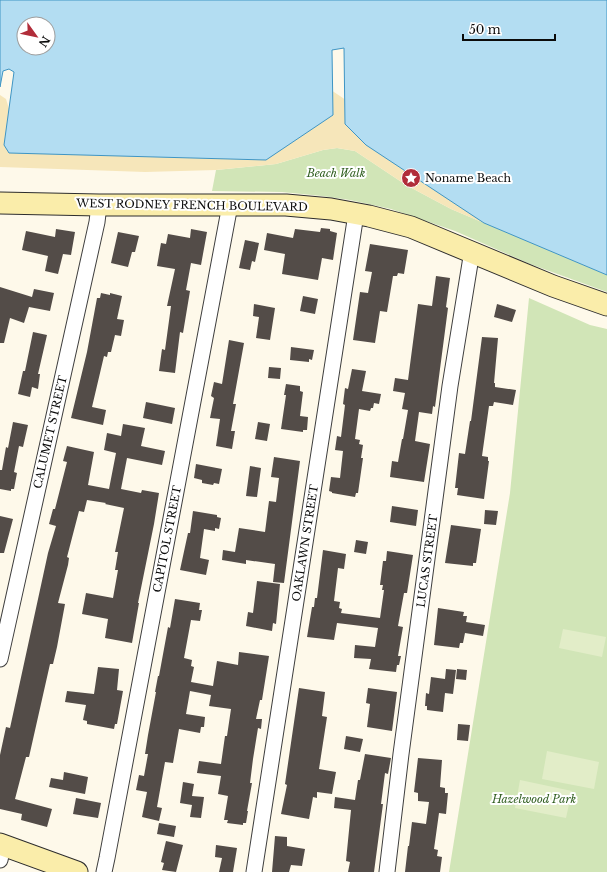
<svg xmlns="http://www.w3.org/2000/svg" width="607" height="872" font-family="'Libre Baskerville',serif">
  <rect width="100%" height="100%" fill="#fef9ea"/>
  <path fill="#d1e5b7" d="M337,148L355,151L406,185L451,209L607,275V292L530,264L455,231L391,209L350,200L322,196L282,192L212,191L216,170L276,164L323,150Z
    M529,298L590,325L607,329V872H449L510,493Z"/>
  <path fill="#f6e6ba" d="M331,90L607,275L451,209L406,185L355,151L337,148L323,150L276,164L216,170L145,172L0,167V95L6,99L11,115Z"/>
  <path fill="#e2edc8" d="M563,629L606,637L602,657L559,648Z
    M547,751L599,762L594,789L542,779Z
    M520,780L572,791L566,818L515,808Z"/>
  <path fill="#b3ddf2" stroke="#3f95c4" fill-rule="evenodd" d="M0,0H607V275L484,223L366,145L345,124L344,48L332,50L333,115L266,160L9,153L4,145L14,72L9,69L3,71L0,87ZM24,24H48V48H24Z"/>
  <path fill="#534c48" d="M321,228L330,229V231L337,233L333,260L322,258L318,280L282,274L285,254L264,250L267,233L293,238L295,229L320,232Z
    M56,229L75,232L71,255L63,254L58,274L45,271L48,256L22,250L26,231L55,237Z
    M191,229L207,232L201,265L191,263L186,290L190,291L183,333L180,332L175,373L159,371L162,349L165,350L171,306H167L175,269L157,266L161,243L166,244L168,234L190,238Z
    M118,232L139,236L135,252H132L128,267L111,263Z
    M245,240L259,243L255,262L252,261L250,270L239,268Z
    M370,244L408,250L404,274L398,273L397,276H393L387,312L380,311L375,343L353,340L360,292L368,293L372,272L365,271Z
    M436,276L450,278L446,307L448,308L435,407L433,406L432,414L419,412L415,441L430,444L424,482L390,477L392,461L398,462L402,439H403L408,410L402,409L405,393L393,391L395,378L408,380L418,304L432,306Z
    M0,287L32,297L34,289L54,293L50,311L29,307L24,323L10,318L4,343H0Z
    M101,293L110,295V293L122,296L117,319L124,320L121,336L115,335L111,352H108L107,357L104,356L92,407L106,410L103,425L71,418L87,352L97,298H100Z
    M303,296L318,299L315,314L300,311Z
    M254,304L275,308L270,340L256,338L259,317L253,316Z
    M497,304L516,310L512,322L494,317Z
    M33,332L47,335L38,374H40L38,389L32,387L30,397L18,394L23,371H25Z
    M482,337L498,338L494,383H495V387L516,390L513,405L494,402L493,406H489L482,456L488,457V461H489L484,499L457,495L458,488H455L459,453L465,454L470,421H471Z
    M229,340L244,343L233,404H236L231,431H235L232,449L216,446L220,419L210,418L214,398L211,396L214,382L222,384Z
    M291,347L314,350L312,360L309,359V362L290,360Z
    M269,367L281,368L280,379L268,378Z
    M352,369L366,371L362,391L381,394L379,404L374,403L373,408H371L370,411L359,409L355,439L360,440L359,444L363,445L361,458H363L358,493H356L355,497L332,493V492L329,491L331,477L340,478L343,451L335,450L337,436L341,437L345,405L343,404L345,388L348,389Z
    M286,384L300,386V391L303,392L300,416L308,417L307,430H303V432L281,429L286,395H284Z
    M146,402L175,408L172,424L143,418Z
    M13,422L28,425L23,447L19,446L14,472L17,473L14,489H11V491L0,489V470H2L6,447L8,448Z
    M258,422L270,424L267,441L255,439Z
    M123,424L145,428L141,446L165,451L162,465L127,458L121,489L141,493L142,490L159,493L154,524L138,603H139L132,643L105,638L108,619L82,614L86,593L113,598L118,570H115L118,552H115L124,508L105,504L106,503L87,500L84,512L79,511L67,557L69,558L68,565L58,603L65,604L57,647L53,664H50L29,757H26L15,799L52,809L47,827L21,820L22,814L0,809V755L6,727L10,728L48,553L56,526L49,524L53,509H55L67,462L63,461L67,446L94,452L88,485L109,489L116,453L104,450L107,433L121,436Z
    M274,457L300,461L284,583L273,582L275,564L246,560V564L222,560L223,550L235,552L239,528L265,532L269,501L276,502L279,478L271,477Z
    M196,464L222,469L219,484L214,483L213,485L202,483V480L194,478Z
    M250,466L261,468L257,497L246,496Z
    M392,506L418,510L416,526L390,522Z
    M485,510L498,511L496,525L484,524Z
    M193,511L217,515V517L221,518L219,529L215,528V531L204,529L200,558L209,560L206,575L180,570L188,533H190Z
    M0,516L13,519L4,553H0Z
    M451,525L481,529L476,563H473V566L445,563Z
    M356,540L368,542L366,554L354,552Z
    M323,550L346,554L344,569L338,568L334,601L340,602L339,608L342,609L341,613L380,618L384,590H382L383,585H380L383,561H386L387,551L413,555L407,593H404L398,626L403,627L398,656H401L399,665H397L396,672L369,669L371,659L354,658L355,645L375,647L378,628L337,623L334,640L307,637L312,607H314L315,598H317Z
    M257,581L280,584L276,624L273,623L272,631L246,626L248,612L253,613Z
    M175,599L200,603L199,610H202L200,621L191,620L184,658L192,660L191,666L194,667L191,682L213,686L217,661L238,665L239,652L269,656L262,700H260L256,719H262L261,729L258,728L253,759L250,783H252L247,811H248L246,823H243V825L227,823L228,820H224L228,796L218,794L221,776L197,773L199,761L221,764L225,736H227L231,709L209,706L211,695L190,691L186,714L205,717L204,727H201L200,733L179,729L173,763L165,762L157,807L162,808L159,821L142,817L147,792L136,790L139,775L144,776L148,754H145L148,735L156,692H155L158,676H159L168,627L170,628Z
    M438,608L464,612L463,616H467L466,622L485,625L483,636L465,633L463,643H460L459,648L434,645Z
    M98,667L119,669L117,690L123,691L117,724H115L114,729L87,724V721L83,720L86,705L65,702L67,691L94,694Z
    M446,669L456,670L453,694L445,693L443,712L427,710V706H425L426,693L429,694L431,677L445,679Z
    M457,669L467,670L466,680L456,679Z
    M299,688L325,692L322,716L327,717L319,769L336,772L332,794L317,792V798L313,797L309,819L281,814L287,785L285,784Z
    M368,688L397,692L392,731L367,727L370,704L366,703Z
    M458,724L470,725L468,741L457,740Z
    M346,736L363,739L360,752L344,749Z
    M365,754L391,758L388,774L385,773L381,804H383L374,872H348L350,862L346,861L351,810L334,808L335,797L355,800L358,780H360Z
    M418,758L442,760L440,787L445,788V793H448L446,814L439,813L434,849L438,850L437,856L442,857L440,872H405L408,846H409L412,822L426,824L429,802L418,801V793L414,792Z
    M64,772L88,777L85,794L49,787L51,778L63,780Z
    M183,782L194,784L192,796L204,797L201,818L190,817L192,805L180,803Z
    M76,798L101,803L98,818L73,814Z
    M159,823L176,826L174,837L157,834Z
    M275,836L287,837V846L305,849L302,866L291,865L289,872H272Z
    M166,841L183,845L176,872L162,870L164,863L161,862Z
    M216,845L237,848L233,872H219L222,858L215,857Z"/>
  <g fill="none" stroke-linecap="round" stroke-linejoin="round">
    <g stroke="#3e3e3e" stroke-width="17">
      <path id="minor" d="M0,659L97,222L99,205
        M0,860L3,846
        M104,872L107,858L230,205
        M254,872L356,214
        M387,872L401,754L450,386L472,251"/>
    </g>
    <g stroke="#2d2d2d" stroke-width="23">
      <path id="secondary" d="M0,203L99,205H286L331,209L369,216L411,227L553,286L607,305
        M0,844L77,872"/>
    </g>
    <use href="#minor" stroke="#fff" stroke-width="15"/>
    <use href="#secondary" stroke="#faedaa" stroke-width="21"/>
  </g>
  <defs>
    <g id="sight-disc" transform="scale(1)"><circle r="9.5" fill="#b12d3a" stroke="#fff"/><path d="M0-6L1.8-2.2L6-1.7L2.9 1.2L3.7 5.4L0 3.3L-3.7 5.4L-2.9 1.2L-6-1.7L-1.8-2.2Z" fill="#fff"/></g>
  </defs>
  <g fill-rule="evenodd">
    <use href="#sight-disc" x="411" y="178"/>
  </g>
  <g text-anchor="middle" stroke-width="4" stroke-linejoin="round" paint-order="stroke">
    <g font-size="11" font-style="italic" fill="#305e20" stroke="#fff">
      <text x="336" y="177">Beach Walk</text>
      <text x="534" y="803">Hazelwood Park</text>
    </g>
    <g font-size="11" fill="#0b0b0b" stroke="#fff" text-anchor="start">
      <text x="425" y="182">Noname Beach</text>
    </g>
    <g font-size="11" fill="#0b0b0b" stroke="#fff">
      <text transform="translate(192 205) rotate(1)" y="4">WEST RODNEY FRENCH BOULEVARD</text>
      <text transform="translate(50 432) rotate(-77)" y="4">CALUMET STREET</text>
      <text transform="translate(167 539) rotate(-79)" y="4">CAPITOL STREET</text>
      <text transform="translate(305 543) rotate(-81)" y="4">OAKLAWN STREET</text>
      <text transform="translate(427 561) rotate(-82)" y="4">LUCAS STREET</text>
    </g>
  </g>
  <g transform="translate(36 36) rotate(123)"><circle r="19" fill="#ffffff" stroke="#9d9d9d"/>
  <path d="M0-3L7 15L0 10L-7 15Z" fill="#b12d3a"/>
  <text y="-6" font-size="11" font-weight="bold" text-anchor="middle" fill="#0b0b0b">N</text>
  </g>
  <path d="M463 34v6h92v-6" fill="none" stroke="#0b0b0b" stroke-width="2"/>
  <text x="469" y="34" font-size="12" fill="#0b0b0b" stroke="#ffffff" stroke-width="3" paint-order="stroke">50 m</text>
</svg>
